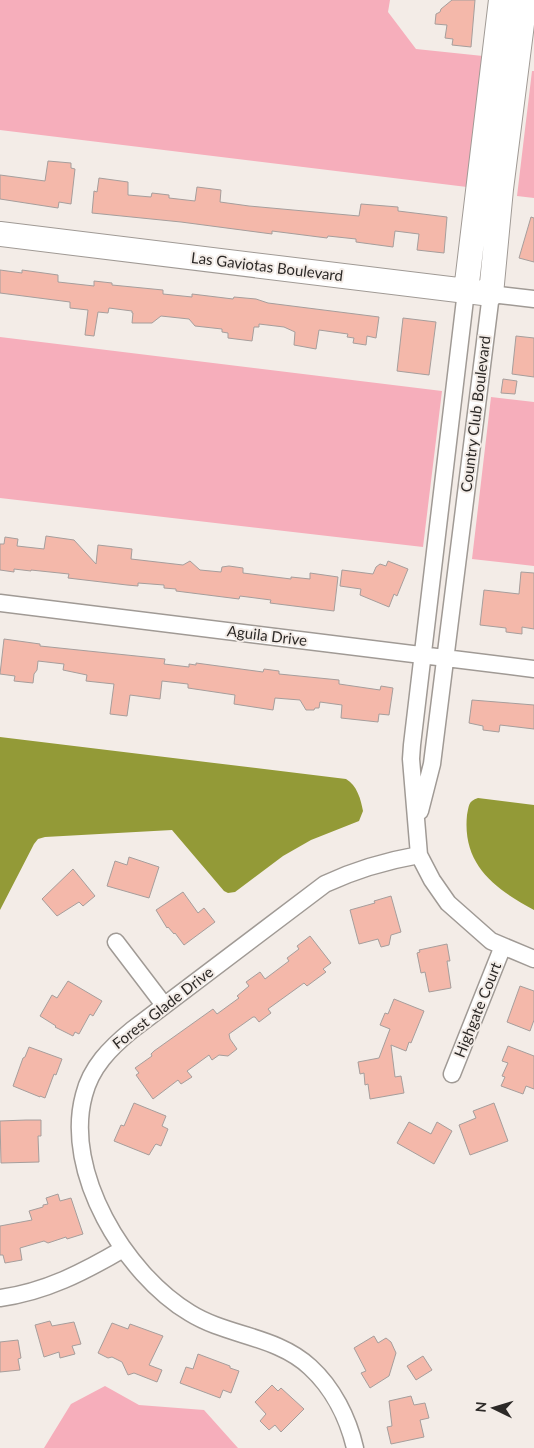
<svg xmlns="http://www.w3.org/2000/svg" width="534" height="1448" font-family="Lato,sans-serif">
  <rect width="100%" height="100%" fill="#f3ece7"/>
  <path fill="#f6aebb" d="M0,0H390L388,12L416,49L483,56L467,187L0,130Z
    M532,71H534V198L517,196Z
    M0,337L442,391L423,547L0,498Z
    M491,397L534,402V566L472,559Z
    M105,1386L139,1405L204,1410L238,1448H44L71,1404Z"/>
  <path fill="#939a37" d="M0,737L346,779C357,785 361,800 363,811L359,821L311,840L283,856L235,892L228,893L224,891L172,830L45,837L38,839L34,844L0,910Z
    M478,798L534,805V910C495,889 462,865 467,815C469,806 468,801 478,798Z"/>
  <path fill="#f4b8aa" stroke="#a69e9c" d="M452,0H475L471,47L452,45L453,39L445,38L447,25L435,24L436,14L440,12L441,9Z
    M48,161L71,163V168L75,169L71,204L59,202L58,208L0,199V175L45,181Z
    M99,178L128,182V195L151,197L152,193L169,195V198L195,201L197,187L221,190L220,202L249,206L359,216L361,204L398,207V211L447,217L444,253L417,250L419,234L395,231L393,247L356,242V239L328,236L327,238L272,231V234L181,222L92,213L94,191L97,192Z
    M531,217L534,218V262L519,258Z
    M0,270L22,273V270L58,275V282L94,286V281L112,283V285L163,290V294L192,297V294L233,299L234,297L256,299L268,303L379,317L376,338L367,336L366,345L353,343L354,338L347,337L348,334L319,330L316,349L294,345L295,332L284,327L259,324V327H254L252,341L228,338V333L222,332V329L195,326L189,319L161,316L152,323H132L133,313H132V311L109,308L108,313L98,312L94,336L85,335L88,310L70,308V302L0,293Z
    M403,318L436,322L429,375L397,371Z
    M516,336L534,338V377L512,374Z
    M503,379L517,381L515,394L501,393Z
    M46,536L74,540L96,564L98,545L132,549L131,559L183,565L190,561L200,570L221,572L222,567L229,566L243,568V573L291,579V577L310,579V573L338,577L334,611L270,603L271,600L240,596L239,599L176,591V589L164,588V585L138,583V586L127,585L68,578L69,574L31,570V571L14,569V572L0,570V544H4L5,537L18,539L17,546L44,549Z
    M388,561L408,569L397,596L394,594L389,607L360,595L361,589L340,586L342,570L373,574L376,567L380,564L386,566Z
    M521,572L534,573V629L522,627V634L506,632V628L480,625L484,590L519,594Z
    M4,639L40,644V646L165,659L164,664L189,667V664L196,665V663L263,672L264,669L279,671V674L339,680V684L380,690L381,686L393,688L389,715L379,714L378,722L341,718L342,705L320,702L319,708H315L314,710H306L300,700L275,698L273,710L234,704L235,695L188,688V684L162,681L160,699L130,695L127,716L110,714L114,684L86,681L87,675L63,670L64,664L38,661L37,670L34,674L33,683L14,681L15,676L0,674Z
    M472,700L534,705V729L500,725L499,732L483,730V726L469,723Z
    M129,857L159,867L149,898L107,886L115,861L127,865Z
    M73,869L95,896L83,906L79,902L57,916L42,899Z
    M183,892L198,913L204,908L215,922L184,945L175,933L174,934L168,927L167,928L156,910Z
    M391,896L401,932L391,935L389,945L381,947L378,939L359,944L350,910L375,903L374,901Z
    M310,936L331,963L323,969L326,972L307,986L304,983L268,1009L271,1013L259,1022L255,1017H253L229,1034L230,1039L237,1049L228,1056L219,1055L212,1060L209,1055L187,1071L192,1077L181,1084L178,1080L153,1099L136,1075L139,1073L135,1068L152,1056L151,1054L154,1051L213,1009L217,1014L239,998L237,996L249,986L246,982L260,972L265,979L289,961L287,958L299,949L297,946Z
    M447,944L450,961H447L451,988L429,992L425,972L421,973L417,953L420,952L419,950Z
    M68,981L102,1001L93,1016L90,1014L79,1034L75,1032L73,1036L55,1027L56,1026L40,1016L52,995L57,998Z
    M520,986L534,991V1020L530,1031L507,1022Z
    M394,999L424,1011L411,1043L409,1042L406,1051L391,1045L395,1077L401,1076L404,1093L370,1099L368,1084L365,1085L364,1073L360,1074L358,1062L379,1058L390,1029L380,1025L385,1013L388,1014Z
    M508,1046L534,1056V1089L526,1086L523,1094L501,1086L505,1077L502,1076L508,1063L502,1061Z
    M29,1047L62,1059L56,1075L54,1074L45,1098L40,1096V1097L13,1086L23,1058L25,1057Z
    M134,1103L166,1116L162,1126L168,1129L161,1146L156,1144L155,1145L149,1155L114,1141L121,1125L124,1126Z
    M494,1103L508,1141L470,1155L459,1125L476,1118L473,1111Z
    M26,1120H41V1136H38L39,1162L1,1163L0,1121Z
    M409,1122L431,1134L437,1122L452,1131L434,1164L397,1143Z
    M58,1194L60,1201L71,1198L83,1234L67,1239L66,1237L48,1243L44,1241L20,1248L22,1260L5,1263L3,1255H0V1226L32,1220L29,1211L43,1207V1205L48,1204L46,1198Z
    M50,1321L52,1326L74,1322L81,1344L72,1346L75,1354L60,1358L59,1352L44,1357L35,1325Z
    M112,1323L128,1329L130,1324L163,1336L149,1365L162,1370L157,1382L134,1373L128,1375L122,1362L112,1357L108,1358L98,1353Z
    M374,1336L378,1343L386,1338L391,1342L396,1353L389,1376L370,1388L361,1373L366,1371L354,1348Z
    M18,1340L21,1358L18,1359L20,1370L0,1372V1342Z
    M198,1354L230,1366V1368L239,1371L231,1393L223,1390L220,1398L180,1383L186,1367L193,1369Z
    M423,1356L432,1370L416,1380L407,1366Z
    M272,1385L278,1391L281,1388L304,1409L281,1432L275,1425L269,1430L260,1421L266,1414L255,1402Z
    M411,1396L414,1405L425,1403L429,1418L420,1420L424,1437L391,1444L387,1427L392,1426L389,1401Z"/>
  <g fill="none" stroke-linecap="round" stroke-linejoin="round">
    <g stroke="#a09a95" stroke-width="19">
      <path id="street" d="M466,291L412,745L411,759L419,855L432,880L448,903L491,941L534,959
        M0,603L534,669
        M420,811L432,764L491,294L534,299
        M116,942L164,1005
        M452,1074L503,946
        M0,1298C45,1292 84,1272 123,1249
        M355,1448C348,1418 333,1388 310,1367C277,1336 227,1336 190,1313C125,1274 63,1172 84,1095C91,1067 110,1048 132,1030L325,884C357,869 385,861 419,855"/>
    </g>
    <g stroke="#a09a95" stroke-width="26">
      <path id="secondary" d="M0,234L491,294L501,189L525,0
        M466,291L501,0"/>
    </g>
    <use href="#street" stroke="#fff" stroke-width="16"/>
    <use href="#secondary" stroke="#fff" stroke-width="24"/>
  </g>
  <g text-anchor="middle" stroke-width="4" stroke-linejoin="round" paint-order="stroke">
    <g font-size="15" fill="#2c2927" stroke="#f3ece7">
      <text transform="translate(267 267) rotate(7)" y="5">Las Gaviotas Boulevard</text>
      <text transform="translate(476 414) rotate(-83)" y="5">Country Club Boulevard</text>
      <text transform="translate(267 636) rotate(7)" y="5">Aguila Drive</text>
      <text transform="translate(163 1008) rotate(-38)" y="5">Forest Glade Drive</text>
      <text transform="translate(478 1010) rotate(-68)" y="5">Highgate Court</text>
    </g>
  </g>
  <g transform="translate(494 1408) rotate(275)" stroke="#f3ece7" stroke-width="4" paint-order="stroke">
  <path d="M0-4L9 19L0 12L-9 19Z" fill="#2c2927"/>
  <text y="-8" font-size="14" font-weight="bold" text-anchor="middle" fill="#2c2927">N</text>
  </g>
</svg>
